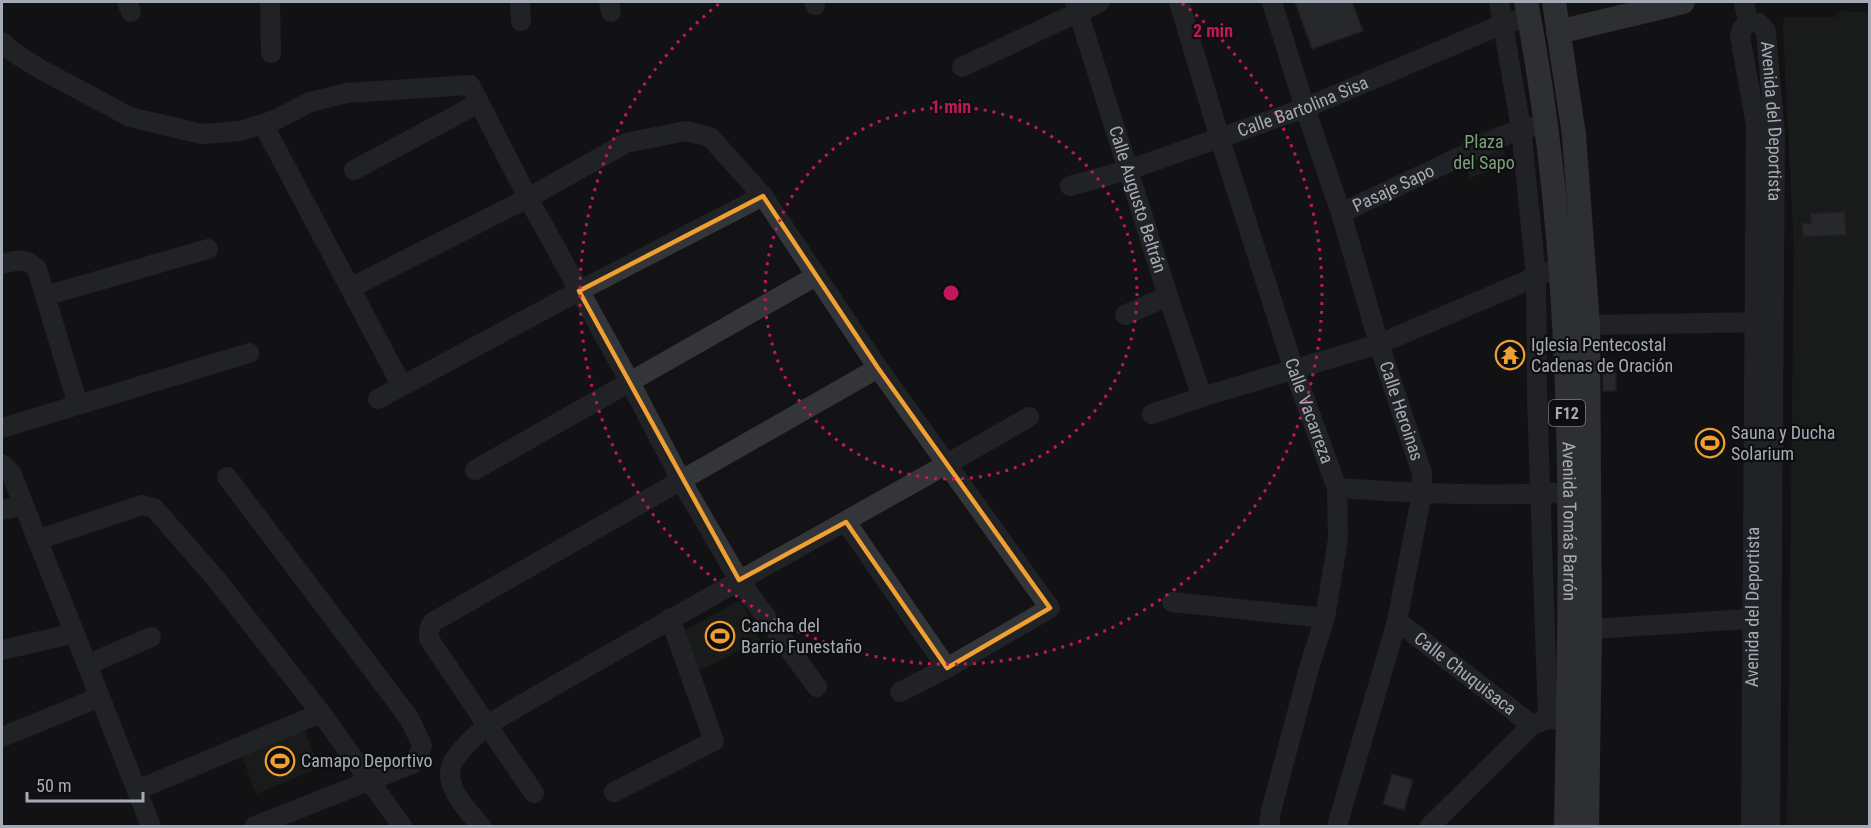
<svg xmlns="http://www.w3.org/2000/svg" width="1871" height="828" font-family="'Roboto Condensed',sans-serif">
  <rect width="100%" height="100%" fill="#131315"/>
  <path fill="#1f2720" d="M1841,11L1869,12V826H1787L1794,251L1783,26L1784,17H1836Z
    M1499,125L1502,133L1506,165L1471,178L1469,177L1461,141Z
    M741,600L760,640L699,671L681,632Z
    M304,728L319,768L256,794L241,754Z"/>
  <path fill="#424348" stroke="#2d2d31" stroke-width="1.5" d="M1295,2H1352L1363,31L1312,49Z
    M1845,212L1846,235L1803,237L1802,223H1811L1810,213Z
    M1602,363H1616V391H1603Z
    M1392,774L1413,780L1404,810L1383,804Z"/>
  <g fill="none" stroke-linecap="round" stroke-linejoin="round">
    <g stroke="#343539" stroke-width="20">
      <path d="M127,2L131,12"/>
      <path d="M270,2L271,53"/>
      <path d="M520,2L521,21"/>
      <path d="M609,2L611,12"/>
      <path d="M814,2L815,5"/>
      <path id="s1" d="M1075,2L1168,296L1202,397"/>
      <path id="s2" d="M1179,2L1220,139L1294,370L1337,488L1338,539L1325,618L1309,668L1271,811L1269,826"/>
      <path id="s3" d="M1272,2L1305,108L1341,213L1379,344L1422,473V493L1397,621L1337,826"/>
      <path d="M1499,2L1521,128L1536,276L1537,397L1548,719"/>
      <path d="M1744,2L1748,22"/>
      <path d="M2,42L13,52L40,69L130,117L202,134L240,131L275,120L310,102L347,93L470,85L528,198L630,382L681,480L739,580L817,687"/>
      <path d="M962,67L1100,2"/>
      <path d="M263,124L402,386"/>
      <path d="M354,170L479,103"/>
      <path id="s4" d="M1070,186L1128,170L1305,108L1503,24L1514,21"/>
      <path id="s5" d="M1341,213L1521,128L1532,127"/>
      <path d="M2,264C17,260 25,257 37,269L78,405"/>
      <path d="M350,288L528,198L626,143L686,131L710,137L763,196L878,368L1050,608L947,668L900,692"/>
      <path d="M45,296L208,249"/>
      <path d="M1125,315L1168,296"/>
      <path d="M1588,325L1768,322"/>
      <path d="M378,399L579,291L763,196"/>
      <path d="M1152,414L1202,397L1379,344L1547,272"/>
      <path d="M2,428L249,353"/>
      <path d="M2,464L11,473L151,826"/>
      <path d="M475,470L816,276"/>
      <path d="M227,477L409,718L422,745L419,755L412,764L255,826"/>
      <path d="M1337,488C1414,493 1492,497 1569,492"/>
      <path d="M2,510L24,505"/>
      <path d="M846,522L947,668"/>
      <path d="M37,540L142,505L154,508L216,579L321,713L402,826"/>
      <path d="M1172,602L1325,618"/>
      <path id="s6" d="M1397,621L1532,725"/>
      <path d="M1577,630L1763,618"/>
      <path d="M2,650L75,633"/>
      <path d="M87,665L151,637"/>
      <path d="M2,737L100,697"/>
      <path d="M137,790L321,713"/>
      <path d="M614,792L714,741L670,618"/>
      <path d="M534,793L487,725C666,619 849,521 1029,417"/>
      <path d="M481,826C467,810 440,783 454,760C462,747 477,735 487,725L429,639V629L433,622L878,368"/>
      <path d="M1430,826L1532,725L1548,719L1559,720"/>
      <path id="s7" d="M1751,826L1756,125L1740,36L1742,29L1748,22L1759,23L1766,31L1775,135L1770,826"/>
    </g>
    <g stroke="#505358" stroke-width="24">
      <path id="s8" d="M1526,2C1579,273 1571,552 1566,826"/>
      <path d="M1554,2L1574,135L1588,325L1590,630L1587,826"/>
      <path d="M1558,32L1683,2"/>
    </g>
  </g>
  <path d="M0 0H1871V828H0ZM763,196L878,368L1050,608L947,668L846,522L739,580L579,291Z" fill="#131315" fill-opacity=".55" fill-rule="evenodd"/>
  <path fill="none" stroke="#efa030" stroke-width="4.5" stroke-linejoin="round" d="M763,196L878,368L1050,608L947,668L846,522L739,580L579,291Z"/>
  <g fill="none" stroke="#c2185b" stroke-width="3" stroke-dasharray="3 6">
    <circle cx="951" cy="293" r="186"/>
    <path d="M1182 3A371 371 0 1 1 720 3"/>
  </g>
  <defs>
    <g id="temple-ring" transform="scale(1.5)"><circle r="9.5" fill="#0e0e10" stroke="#efa030" stroke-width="1.5"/><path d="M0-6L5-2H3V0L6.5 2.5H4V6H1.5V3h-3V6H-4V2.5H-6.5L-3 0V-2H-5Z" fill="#efa030"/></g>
    <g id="stadium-ring" transform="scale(1.5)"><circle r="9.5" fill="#0e0e10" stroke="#efa030" stroke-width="1.5"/><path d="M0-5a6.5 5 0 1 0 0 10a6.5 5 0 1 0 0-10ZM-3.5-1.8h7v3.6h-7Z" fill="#efa030"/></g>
  </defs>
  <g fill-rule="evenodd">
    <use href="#temple-ring" x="1510" y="355"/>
    <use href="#stadium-ring" x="1710" y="443"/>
    <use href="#stadium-ring" x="720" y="636"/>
    <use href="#stadium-ring" x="280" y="761"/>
  </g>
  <g text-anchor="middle" stroke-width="4.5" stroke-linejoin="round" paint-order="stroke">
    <rect fill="#0e0e10" stroke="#787c84" stroke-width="1.5" x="1549" y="400" width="36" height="26" rx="4.5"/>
    <g font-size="16" font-weight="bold" fill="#a5abb5">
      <text x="1567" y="419">F12</text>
    </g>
    <g font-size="18" fill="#a5abb5" stroke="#0e0e10">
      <text dy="6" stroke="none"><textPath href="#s4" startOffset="246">Calle Bartolina Sisa</textPath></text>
      <text dy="6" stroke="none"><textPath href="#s7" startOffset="920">Avenida del Deportista</textPath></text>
      <text dy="6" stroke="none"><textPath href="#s5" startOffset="58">Pasaje Sapo</textPath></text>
      <text dy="6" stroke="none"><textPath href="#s1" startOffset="207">Calle Augusto Beltrán</textPath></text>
      <text dy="6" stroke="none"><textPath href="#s2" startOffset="429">Calle Vacarreza</textPath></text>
      <text dy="6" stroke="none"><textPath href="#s3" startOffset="429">Calle Heroinas</textPath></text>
      <text dy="6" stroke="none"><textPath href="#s8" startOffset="522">Avenida Tomás Barrón</textPath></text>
      <text dy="6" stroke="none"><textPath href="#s7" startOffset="219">Avenida del Deportista</textPath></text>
      <text dy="6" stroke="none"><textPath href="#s6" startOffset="86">Calle Chuquisaca</textPath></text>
    </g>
    <g font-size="18" fill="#7ca07c" stroke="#0e0e10">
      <text x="1484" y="148">Plaza<tspan x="1484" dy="21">del Sapo</tspan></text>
    </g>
    <g font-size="18" fill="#a5abb5" stroke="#0e0e10" text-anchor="start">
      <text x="1531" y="351">Iglesia Pentecostal<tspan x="1531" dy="21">Cadenas de Oración</tspan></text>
      <text x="1731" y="439">Sauna y Ducha<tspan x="1731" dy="21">Solarium</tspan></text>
      <text x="741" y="632">Cancha del<tspan x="741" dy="21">Barrio Funestaño</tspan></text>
      <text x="301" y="767">Camapo Deportivo</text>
    </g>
  </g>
  <circle cx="951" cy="293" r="9" fill="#c2185b" stroke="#0e0e10" stroke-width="3"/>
  <g font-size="18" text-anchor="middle" font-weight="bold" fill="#c2185b" stroke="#0e0e10" stroke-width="4.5" stroke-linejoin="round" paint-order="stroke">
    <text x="1213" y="37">2 min</text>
    <text x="951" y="113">1 min</text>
  </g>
  <rect width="1871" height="828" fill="none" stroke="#a5abb5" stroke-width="6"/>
  <path d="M27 792v9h116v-9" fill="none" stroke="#a5abb5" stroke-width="3"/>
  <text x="36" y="792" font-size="18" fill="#a5abb5" stroke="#0e0e10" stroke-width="4.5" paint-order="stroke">50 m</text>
</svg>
